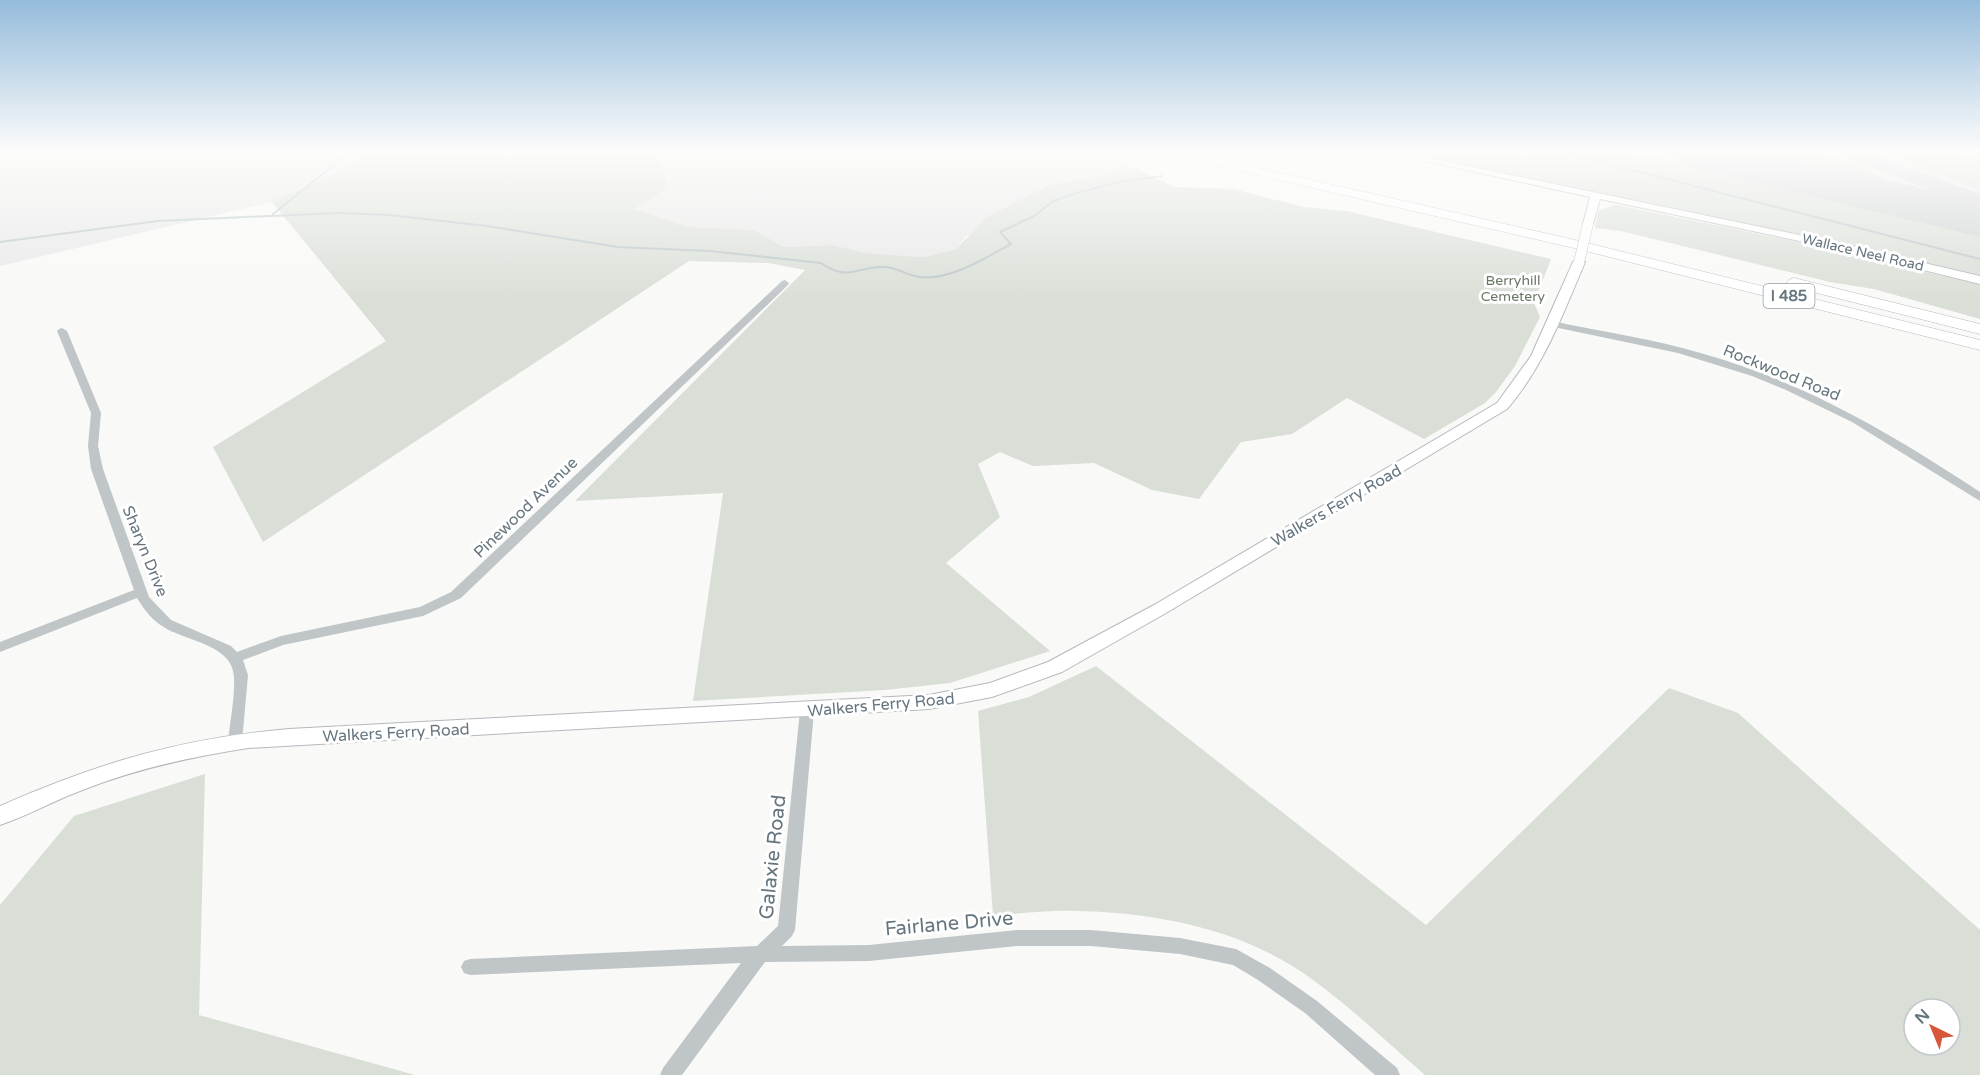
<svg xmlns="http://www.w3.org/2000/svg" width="1980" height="1075" font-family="'Varela Round',sans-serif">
  <rect width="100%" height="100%" fill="#f9f9f7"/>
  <path fill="#e7e8e7" d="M0,153H352L356,160L339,172L272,202L0,266Z
    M659,153H1094L1136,168L1103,176L1052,184L966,236L956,249L924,257L865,253L833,245L784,247L754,230L688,227L633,209L668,188Z
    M1415,153H1980V273L1518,174Z"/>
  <path fill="#d9ded6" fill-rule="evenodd" d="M352,153H659L668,188L634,209L688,227L754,230L784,247L833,245L865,253L924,257L956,249L986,218L1052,184L1103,176L1136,168L1174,187L1233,189L1304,207L1346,211L1551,259L1534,303L1540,317L1515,366L1496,392L1485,403L1424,439L1347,398L1292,434L1241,442L1199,499L1152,490L1094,463L1033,466L1000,452L978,464L1000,517L946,563L1050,651L950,683L885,690L693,701L723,493L575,501L805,270L768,263L689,261L263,542L213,447L386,341L272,202L339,172L356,160Z
    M1417,153H1638L1980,235V277L1685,210L1418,156Z
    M1754,153H1824L1905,187H1901Z
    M1885,153H1964L1980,156V191Z
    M1616,205L1818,246L1980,285V319L1874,289L1830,282L1621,231L1595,228L1599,210Z
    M1096,666L1426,925L1669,688L1738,713L1980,930V1075H1425C1382,1038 1342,998 1294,967C1231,927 1149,912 1075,911C1048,910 1020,914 993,915L978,711L1029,697ZM1914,1009H1950V1045H1914Z
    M205,774L199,1015L415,1075H0V905L74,816Z"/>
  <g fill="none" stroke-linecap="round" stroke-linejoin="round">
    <path stroke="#b9c5c8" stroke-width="2" d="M1565,153L1980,259
      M273,214L349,153
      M0,242L158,221L337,213L389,215L487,226L618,247L710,251L821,263C849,282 854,267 883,267C896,267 907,275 919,277C950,281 985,258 1011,244L1000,232L1034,216L1052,202L1073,194L1120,182L1162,176"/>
    <path fill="#ced1d2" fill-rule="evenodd" d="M1687,153H1710L1707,157H1690Z
      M1841,153H1869L1980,194V209L1844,157Z"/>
    <path fill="#ced1d2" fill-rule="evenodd" d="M1671,153H1764L1980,201V237L1679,164Z"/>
    <g stroke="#b3b9bd" stroke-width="2">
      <path id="secondary" d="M1388,153H1405L1838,243L1980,276V284L1838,249L1600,199L1593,224L1588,227L1583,224L1590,197Z
        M1579,259L1585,262C1563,314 1544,366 1507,409L1166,613L1062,672L992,697L929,709L248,748C190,757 135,769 80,791C53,801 27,816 0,825V806C98,763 182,738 289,729L929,695L990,683L1048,662L1154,605L1497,403L1531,356L1573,262Z"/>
    </g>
    <g stroke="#b4b8bb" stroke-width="1">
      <path id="highway" d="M1173,153H1193L1575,240L1980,340V350L1574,248L1179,157Z
        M1794,278L1980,324V334L1789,286L1786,283L1789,280Z"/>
    </g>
    <path fill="#c0c5c8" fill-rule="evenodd" d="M785,280L789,283L788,285L461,598L423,616L283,645L243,660L248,675L242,742L240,746L235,748L230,746L228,742C230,721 235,698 234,677C233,644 184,641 162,626C152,620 143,608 137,598L0,652V642L134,590L91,469L88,446L91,413L57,331L59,329L62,328L67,331L101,413L98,446L103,469L149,597L171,620L231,646L237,652L281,636L420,607L451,592L782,281Z
      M1552,321C1603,332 1654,339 1704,354C1804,382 1894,435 1980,492V501L1852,422L1786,390L1752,376L1678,353L1549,326L1547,324Z
      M807,706L812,707L814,711L795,930L792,936L782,946L869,945L1017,930H1091L1180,938L1236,949L1270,968L1317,1001L1397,1068L1400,1075H1375L1305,1013L1258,980L1233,965L1180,954L1091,946H1017L869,961L765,962L682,1075H660L663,1068L741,963L470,975L464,973L461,967L464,961L470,959L757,946L778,926L800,711L802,707Z"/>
    <use href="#secondary" fill="#fff" fill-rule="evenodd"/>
    <use href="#highway" fill="#fff" fill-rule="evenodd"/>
    <g stroke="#b3b9bd" stroke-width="11" stroke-linecap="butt">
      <path id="secondary-bridge" d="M1579,262L1588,224"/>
    </g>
    <use href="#secondary-bridge" stroke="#fff" stroke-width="10"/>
  </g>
  <linearGradient id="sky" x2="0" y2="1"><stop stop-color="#95bbdb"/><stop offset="0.5" stop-color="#fcfcfb"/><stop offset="1" stop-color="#fcfcfb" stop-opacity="0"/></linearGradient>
  <rect width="1980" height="303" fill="url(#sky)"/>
  <g text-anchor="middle" stroke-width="6" stroke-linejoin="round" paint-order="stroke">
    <g font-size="14" fill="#66767f" stroke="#fff">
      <text transform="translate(1863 252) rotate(13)" y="5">Wallace Neel Road</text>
    </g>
    <g font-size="14" fill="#697865" stroke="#fff">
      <text x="1513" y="285">Berryhill<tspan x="1513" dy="16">Cemetery</tspan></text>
    </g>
    <rect fill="#fff" stroke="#949fa5" stroke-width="1.5" x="1763.5" y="284" width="51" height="24" rx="4.5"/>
    <g font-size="15" font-weight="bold" fill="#66767f">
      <text x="1789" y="301">I 485</text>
    </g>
    <g font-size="16" fill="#66767f" stroke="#fff">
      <text transform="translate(1782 372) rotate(22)" y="6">Rockwood Road</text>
      <text transform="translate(1336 505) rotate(-30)" y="6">Walkers Ferry Road</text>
      <text transform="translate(525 507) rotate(-44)" y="6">Pinewood Avenue</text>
      <text transform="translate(146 551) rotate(68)" y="6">Sharyn Drive</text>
      <text transform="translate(881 704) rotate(-5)" y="6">Walkers Ferry Road</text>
      <text transform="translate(396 732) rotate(-3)" y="6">Walkers Ferry Road</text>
    </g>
    <g font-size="20" fill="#66767f" stroke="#fff">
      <text transform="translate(772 857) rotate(-84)" y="7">Galaxie Road</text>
      <text transform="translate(949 923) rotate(-5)" y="7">Fairlane Drive</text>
    </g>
  </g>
  <g transform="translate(1932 1027) rotate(317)"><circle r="28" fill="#ffffff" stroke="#c2c8cc" stroke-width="1.5"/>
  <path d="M0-4.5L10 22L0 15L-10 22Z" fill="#d6573a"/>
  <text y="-9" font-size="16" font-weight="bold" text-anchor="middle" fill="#66767f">N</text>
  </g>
</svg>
